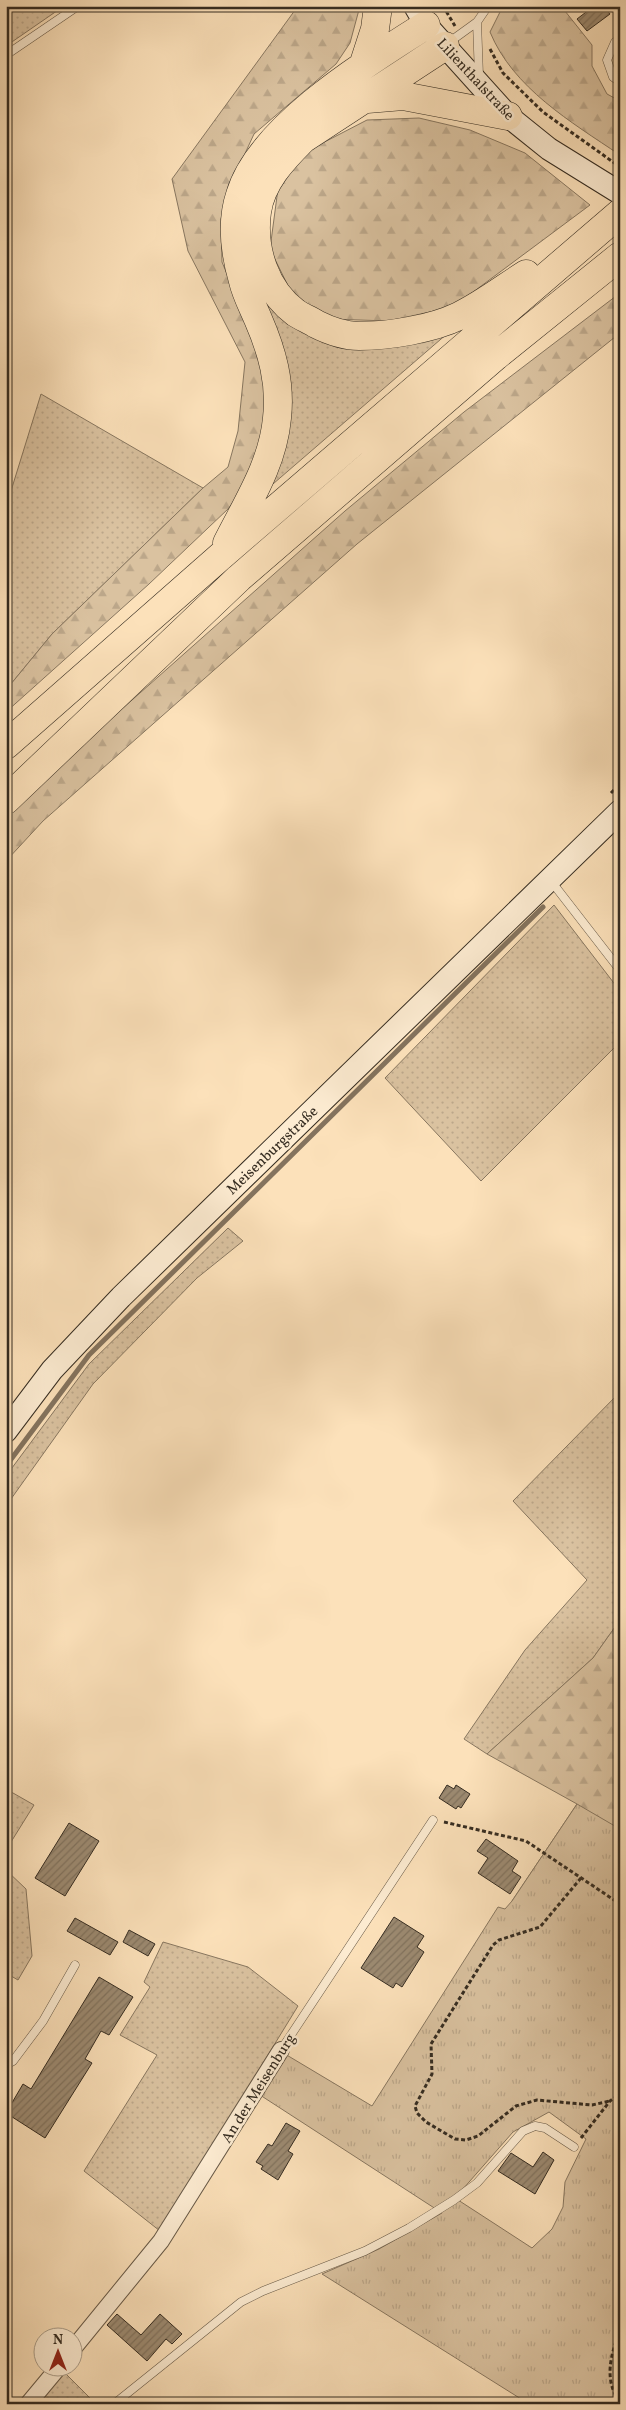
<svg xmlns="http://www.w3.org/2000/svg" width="626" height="2410" font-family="Vollkorn,serif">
  <defs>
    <pattern id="grass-dots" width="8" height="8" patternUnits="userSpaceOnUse" patternTransform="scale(1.25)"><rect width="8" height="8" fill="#dac2a0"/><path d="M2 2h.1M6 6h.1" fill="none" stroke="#bca78a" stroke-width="1.8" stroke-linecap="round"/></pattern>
    <pattern id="forest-firs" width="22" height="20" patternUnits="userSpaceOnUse" patternTransform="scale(1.25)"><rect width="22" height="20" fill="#dac2a0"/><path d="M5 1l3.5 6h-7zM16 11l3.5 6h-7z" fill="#bca78a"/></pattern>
    <pattern id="park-tufts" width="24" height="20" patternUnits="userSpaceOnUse" patternTransform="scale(1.25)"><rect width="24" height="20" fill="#dac2a0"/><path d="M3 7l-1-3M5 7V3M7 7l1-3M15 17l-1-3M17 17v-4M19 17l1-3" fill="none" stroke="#bca78a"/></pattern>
    <pattern id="building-hatch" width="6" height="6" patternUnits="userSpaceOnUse" patternTransform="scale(1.25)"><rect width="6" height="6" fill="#9c8a71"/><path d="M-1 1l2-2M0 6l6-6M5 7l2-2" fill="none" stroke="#80715c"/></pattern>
  </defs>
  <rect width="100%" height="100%" fill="#fce1ba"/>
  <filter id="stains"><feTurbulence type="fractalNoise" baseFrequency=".004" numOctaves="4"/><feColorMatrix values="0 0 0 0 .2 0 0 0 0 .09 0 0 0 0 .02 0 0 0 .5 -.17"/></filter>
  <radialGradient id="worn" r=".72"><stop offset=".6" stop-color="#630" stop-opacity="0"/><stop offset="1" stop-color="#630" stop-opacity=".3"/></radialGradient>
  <path fill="url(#grass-dots)" stroke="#887760" d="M20,6H64L6,46V14Z
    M264,298L294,324L448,333L266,490L282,348Z
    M41,394L203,488L52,634L6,690V507Z
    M554,905L620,991V1042L481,1181L385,1078Z
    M228,1228L243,1241L197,1278L93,1384L6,1506V1476L89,1364Z
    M620,1392V1620L593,1658L487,1754L464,1739L525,1650L587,1580L513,1501Z
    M6,1789L34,1805L6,1850Z
    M6,1870L26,1889L32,1956L18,1980L6,1973Z
    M163,1942L248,1967L298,2006L160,2231L84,2171L157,2055L120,2035L150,1987L144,1982Z
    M62,2370L96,2404H34Z"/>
  <path fill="url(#forest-firs)" stroke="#887760" d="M298,6H360L350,43L336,64L254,134L230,186L221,219L222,262L264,363L267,426L256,472L228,509L149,584L6,712V690L52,634L203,488L228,467L238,431L245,362L188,251L172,179Z
    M503,6H561L592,45V66L607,94L620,101V155C571,122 513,88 490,32Z
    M419,118L470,130L525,153L590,205L453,307L388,321L331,319L292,294L270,249L279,181L311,149L367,120Z
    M620,293V333L357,544L43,821L6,861V819L87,740L345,511L464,412Z
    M620,1620V1955L512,1901L577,1804L487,1754L593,1658Z"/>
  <path fill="url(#park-tufts)" stroke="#887760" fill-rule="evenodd" d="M577,1804L620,1829V2404H529L322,2274L379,2249L442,2213L260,2095L285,2054L372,2106L498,1907L505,1909L512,1901ZM549,2112L586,2139L565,2182L563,2207L552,2229L532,2248L455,2198L513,2132Z"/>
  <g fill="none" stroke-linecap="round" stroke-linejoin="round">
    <path stroke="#84735e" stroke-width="5" d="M6,1466L89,1355L543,907"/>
  </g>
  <path fill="url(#building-hatch)" stroke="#352c21" d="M594,6H604L610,14L587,31L577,19Z
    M447,1785L454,1789L456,1785L470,1794L461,1808L458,1806L456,1809L439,1798Z
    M69,1823L99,1841L65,1896L35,1878Z
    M486,1839L518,1861L512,1871L521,1877L510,1894L478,1873L488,1858L477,1851Z
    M394,1917L424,1936L417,1947L424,1952L402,1987L396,1983L393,1988L361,1968Z
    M75,1918L118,1942L110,1955L67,1931Z
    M129,1930L155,1944L148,1956L123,1942Z
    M99,1977L133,1997L109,2035L101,2031L85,2059L92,2063L45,2138L6,2113L23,2084L31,2089Z
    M286,2123L300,2131L288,2151L293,2154L278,2180L261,2169L263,2166L256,2162L268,2144L272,2146Z
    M543,2152L554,2160L535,2194L498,2171L511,2153L533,2167Z
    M117,2314L141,2335L160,2314L182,2334L172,2344L166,2339L147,2361L107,2325Z"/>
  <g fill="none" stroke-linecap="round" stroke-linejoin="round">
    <g stroke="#675947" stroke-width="9">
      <path id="service" d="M6,6H7
        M477,22L479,76
        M620,39L615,42L607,60L613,77L620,82
        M448,43L477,22L488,6
        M6,55L78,6
        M551,881L620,970
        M281,2050L433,1820
        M6,2065L13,2061L43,2021L75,1965
        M114,2404L241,2302L263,2291L365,2251L409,2228L454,2200L477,2183L523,2131L535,2126L545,2128L574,2147"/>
    </g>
    <g stroke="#675947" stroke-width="18">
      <path id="minor" d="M72,2350L161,2241L281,2050
        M28,2404L58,2368"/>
    </g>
    <g stroke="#352c21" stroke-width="24">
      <path id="secondary" d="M415,6L426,25L508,116L549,149L620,193
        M6,1431L52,1370L121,1297L620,811"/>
    </g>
    <g stroke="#352c21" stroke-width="29">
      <path id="motorway" d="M445,46L303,139C283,159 261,182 257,212C252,249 265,290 296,313C302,317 310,320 316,324C328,330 345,336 359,336C389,336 432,329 459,316C482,305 504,288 526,274
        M363,66L375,29L378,6
        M367,99L403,96L508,116
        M227,543C247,503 273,464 277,418C281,383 272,351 258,319C253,307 246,294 243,281C235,254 231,222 240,195C260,127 368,62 426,25
        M6,745L221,556L620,213
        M6,800L239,578L496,356L620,256"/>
    </g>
    <path stroke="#352c21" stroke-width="3" stroke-dasharray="4 2.5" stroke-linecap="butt" d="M443,6L455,26
      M490,49L503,73L543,112L620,167
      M611,793L620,784
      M444,1822L526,1841L620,1904
      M581,1878L540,1927L499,1940L493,1945L431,2044L432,2074L415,2106L417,2113L426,2122L455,2139L466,2140L478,2136L516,2106L537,2100L592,2105L610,2101
      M581,2138L610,2101L620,2094
      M620,2329C611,2356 603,2378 620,2403"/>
    <use href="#service" stroke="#fdecd2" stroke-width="8"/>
    <use href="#minor" stroke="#fdecd2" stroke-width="16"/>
    <use href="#secondary" stroke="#fdecd2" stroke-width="22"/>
    <use href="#motorway" stroke="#fce1ba" stroke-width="28"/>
  </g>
  <g text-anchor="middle" stroke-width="5" stroke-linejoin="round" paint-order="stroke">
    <g font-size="15" fill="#352c21" stroke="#fdecd2">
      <text transform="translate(476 79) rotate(47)" y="5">Lilienthalstraße</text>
      <text transform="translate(272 1150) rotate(-44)" y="5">Meisenburgstraße</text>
      <text transform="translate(258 2088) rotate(-58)" y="5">An der Meisenburg</text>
    </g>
  </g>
  <rect width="626" height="2410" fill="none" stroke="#fce1ba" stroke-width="25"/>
  <rect x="8" y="8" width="611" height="2395" fill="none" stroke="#352c21" stroke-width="2.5"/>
  <rect x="12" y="12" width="601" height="2385" fill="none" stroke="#352c21"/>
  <g transform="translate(58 2352)"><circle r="24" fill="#fdecd2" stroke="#ad9f8b"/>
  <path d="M0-4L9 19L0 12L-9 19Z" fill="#8f2418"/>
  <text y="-8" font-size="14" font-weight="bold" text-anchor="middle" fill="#352c21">N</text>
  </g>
  <rect width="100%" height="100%" filter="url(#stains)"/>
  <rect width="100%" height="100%" fill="url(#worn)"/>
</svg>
